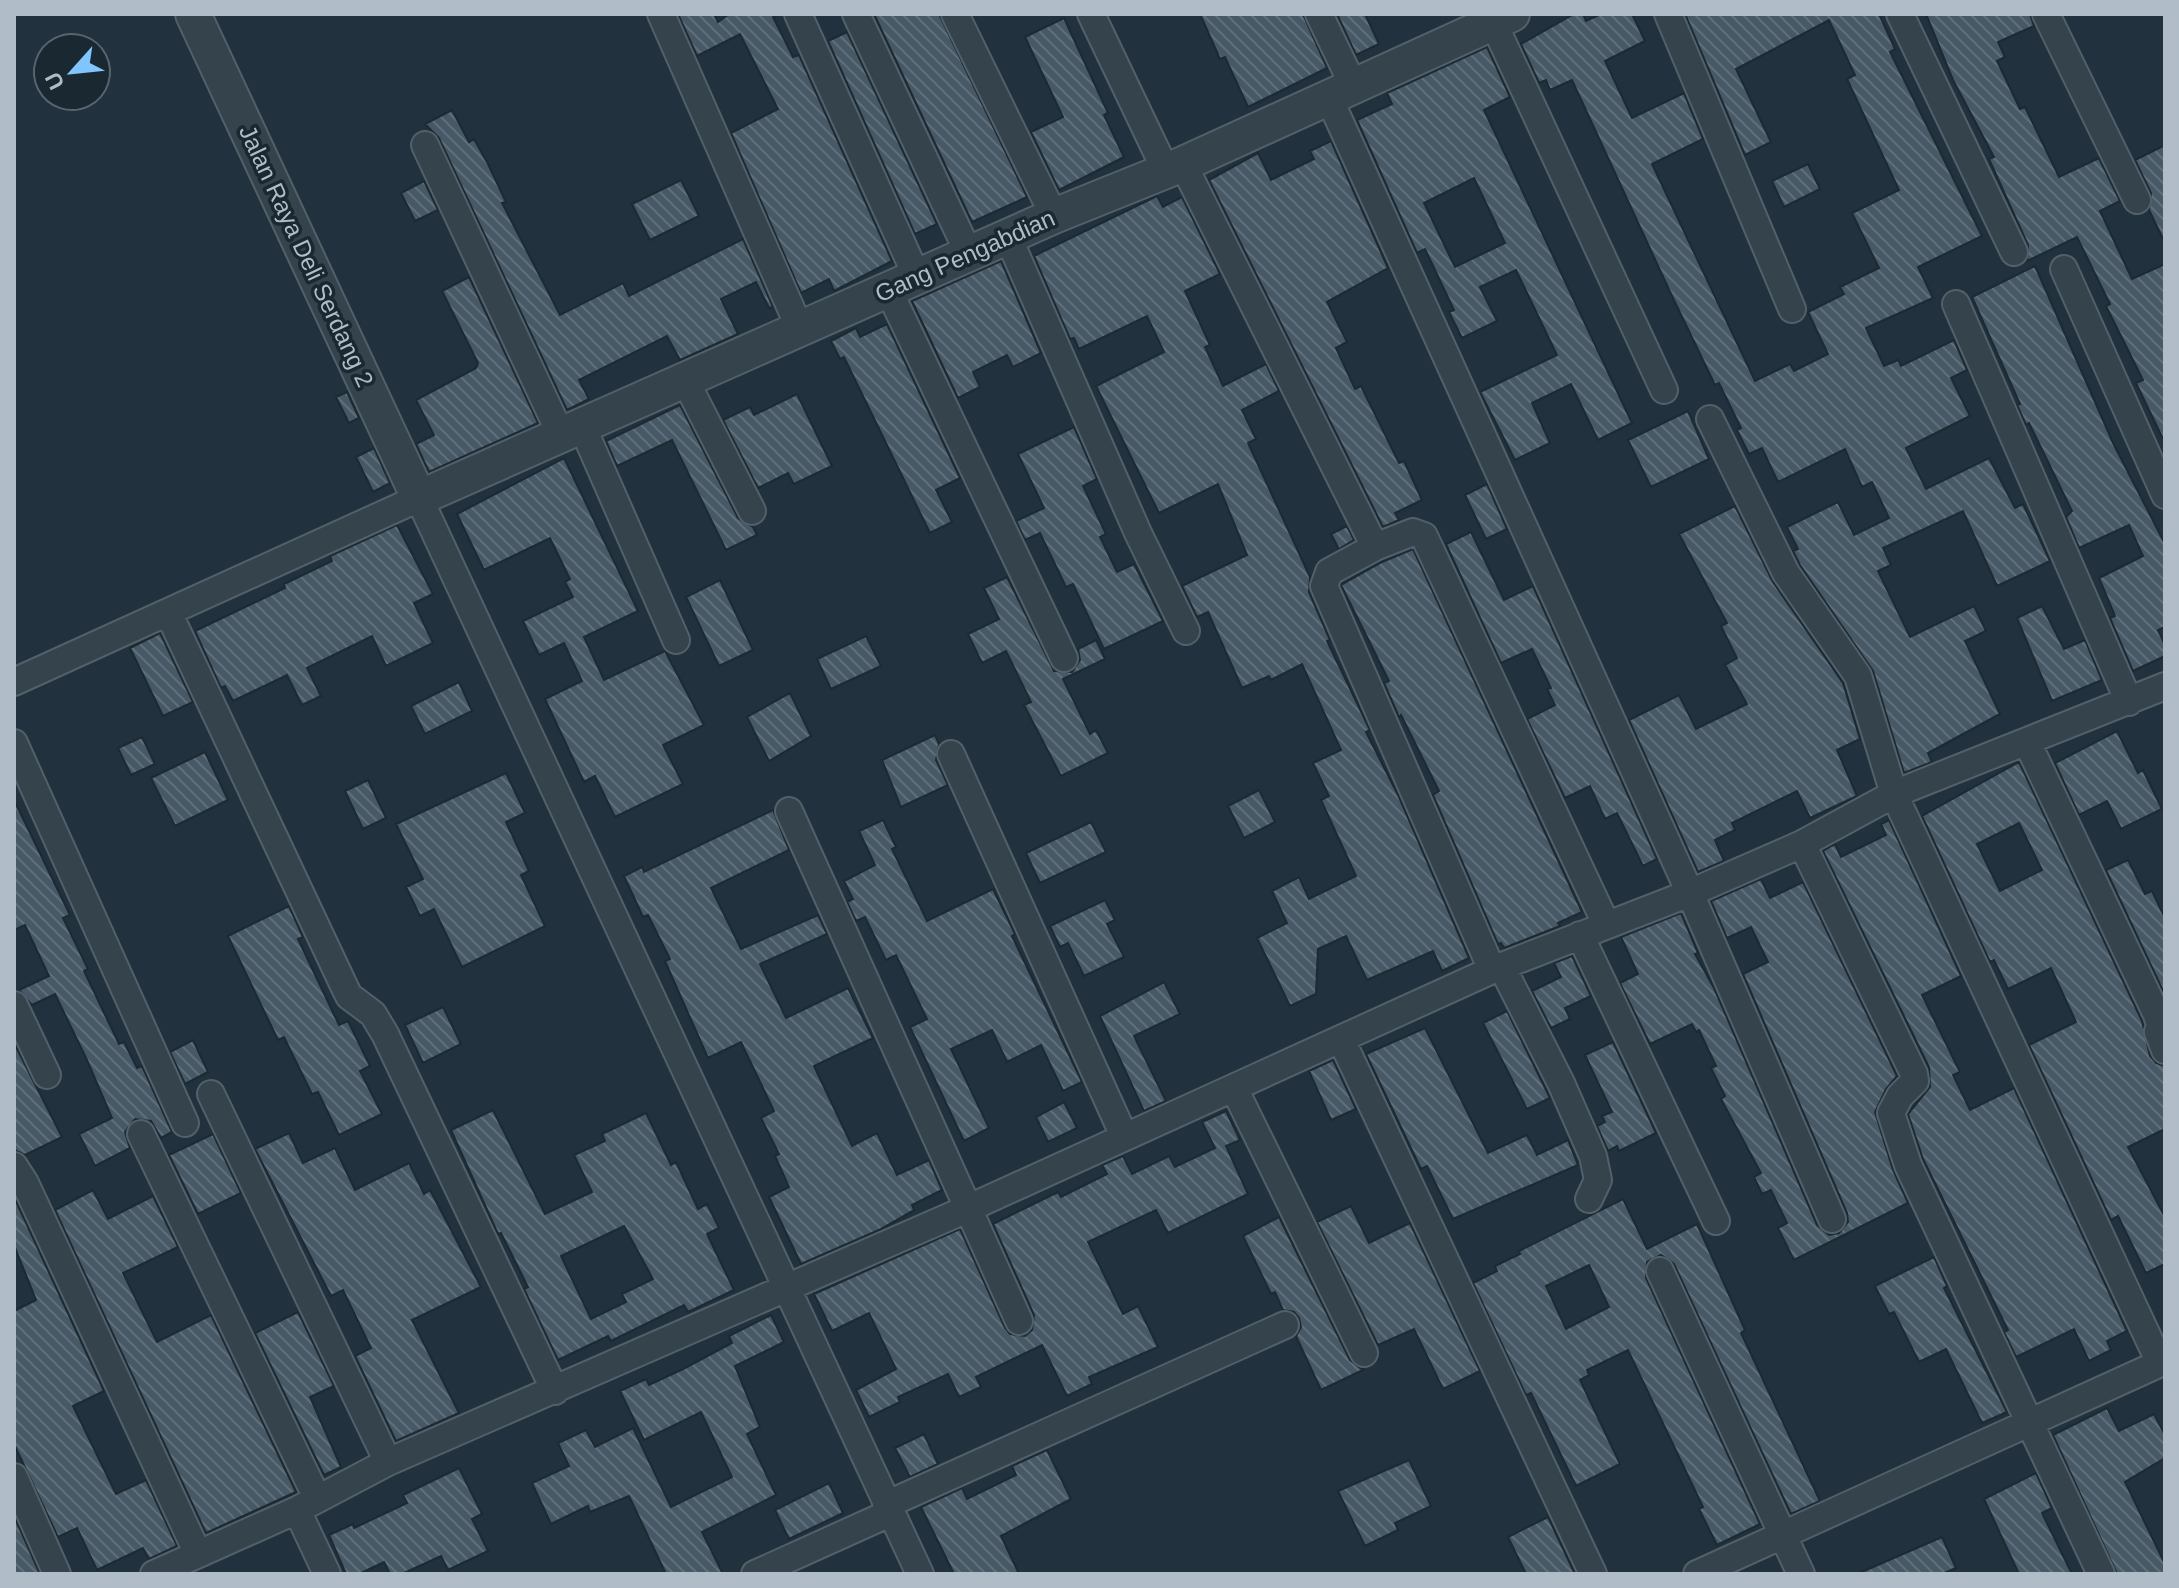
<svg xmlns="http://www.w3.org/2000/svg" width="2179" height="1588" font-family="Helvetica,sans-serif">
  <defs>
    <pattern id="building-back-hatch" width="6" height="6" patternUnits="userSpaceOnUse" patternTransform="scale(2)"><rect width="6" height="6" fill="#475966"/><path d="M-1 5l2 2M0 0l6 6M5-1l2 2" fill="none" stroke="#5f6f7a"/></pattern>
  </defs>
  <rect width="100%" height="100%" fill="#21313d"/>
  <path fill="url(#building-back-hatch)" stroke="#1c2a33" stroke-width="2" fill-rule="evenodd" d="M678,14H714L718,22L729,14H779L773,17L793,57L799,55L892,261L834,291L829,279L801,293L731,133L778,109L740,34L697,56Z
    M874,14H939L1027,197L972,222Z
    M1200,14H1303L1327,68L1248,107L1225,57L1220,59Z
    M1337,14H1365L1379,44L1356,55Z
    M1574,14H1583L1586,21L1601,14H1632L1645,41L1605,61L1632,118L1684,93L1703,139L1652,164L1755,381L1790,364L1794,371L1828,354L1808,312L1844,294L1840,287L1879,268L1852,213L1899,190L1847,79L1855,75L1829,20L1736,69L1771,142L1745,155L1685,14H1879L1895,49L1890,52L1982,236L1918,267L1933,298L1866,328L1884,366L1898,360L1901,366L1954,340L1967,370L1951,378L1970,416L1906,448L1926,489L1989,458L2015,508L2023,504L2050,561L1997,586L1963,511L1883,548L1891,565L1878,571L1910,637L1974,606L1986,631L1965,641L2000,714L1928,753L1932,762L1904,773L1873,671L1800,565L1793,551L1798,549L1787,527L1838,502L1854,535L1889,518L1872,482L1862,487L1845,449L1778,482L1762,448L1749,454L1737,430L1741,428L1719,383L1715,385L1672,296L1572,80L1550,90L1546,80L1539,83L1521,44Z
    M1926,14H2030L2034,26L1998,42L2005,57L1997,61L2020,109L2025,107L2059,177L2099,158L2120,201L2100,211L2132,279L2165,264V443L2136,383L2143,380L2106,306L2110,304L2077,237L2027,261L2028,245L1989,159L1994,157L1953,80Z
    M1064,18L1108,113L1104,115L1124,157L1059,190L1031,132L1063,117L1025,37Z
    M847,32L937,224L915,234L828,41Z
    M1487,47L1510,97L1484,110L1632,423L1598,440L1571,384L1532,403L1550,443L1515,460L1480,392L1557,355L1516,270L1480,287L1497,321L1462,338L1449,312L1454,310L1425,249L1417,253L1357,120L1392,104L1387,93ZM1474,178L1505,243L1455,267L1424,203Z
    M452,110L469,142L474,139L488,164L506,202L502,203L560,315L623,283L629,296L743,239L773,307L769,308L756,282L721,299L738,334L680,360L667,336L579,380L589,399L567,410L439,138L425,124Z
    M1331,141L1388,268L1327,302L1347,342L1336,348L1355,389L1361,386L1399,463L1404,461L1422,500L1395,513L1399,520L1383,527L1209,180L1258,153L1271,180L1314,159L1310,151Z
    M2165,145V243L2149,210L2151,193L2135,160Z
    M1808,164L1820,189L1784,207L1772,181Z
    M681,180L699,216L650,240L632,204Z
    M424,181L438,210L415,221L401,193Z
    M1157,196L1163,207L1182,197L1220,274L1185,291L1210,345L1205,347L1223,386L1266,364L1279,391L1242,410L1256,439L1248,443L1310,577L1309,592L1330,640L1327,641L1370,730L1366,732L1399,797L1469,958L1442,971L1433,951L1367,980L1346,936L1318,949L1316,994L1290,1006L1257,938L1287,923L1272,891L1299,877L1309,899L1356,876L1321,800L1329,796L1313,763L1341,750L1302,664L1271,680L1269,676L1242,688L1208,612L1197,617L1182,586L1247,555L1218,484L1159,513L1096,386L1164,352L1147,316L1079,349L1074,338L1070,339L1034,256Z
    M1001,261L1041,353L1013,367L1007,355L973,372L980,387L958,398L912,301Z
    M2035,266L2114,445L2165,544V627L2158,630L2165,645V656L2133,671L2110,618L2115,616L2099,578L2143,556L2129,525L2079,548L2066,517L2072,511L2029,423L2026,425L2017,405L2020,404L1972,297Z
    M469,277L538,423L429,472L416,444L434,435L416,400L476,368L478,363L442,291Z
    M887,324L960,478L936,490L952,522L930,533L844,357L840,359L831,341L856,328L860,337Z
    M347,392L359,418L349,423L336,397Z
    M797,394L832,466L794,484L788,473L758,488L723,420L750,407L754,415Z
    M680,405L738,518L753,527L757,535L726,550L672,440L617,466L606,441Z
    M1688,411L1709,459L1651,487L1628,440Z
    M1074,427L1097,479L1083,486L1106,534L1100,537L1117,572L1134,564L1163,621L1104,649L1073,584L1066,587L1040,533L1025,540L1016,521L1044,508L1018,454Z
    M374,448L390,483L373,492L356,457Z
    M564,458L638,611L584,637L604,680L665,651L704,725L663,745L683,784L615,817L595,776L584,782L545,699L582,681L564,643L539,655L523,621L573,597L565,582L570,579L550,538L484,570L457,514Z
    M1487,484L1507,529L1486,539L1465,495Z
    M1735,506L1773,582L1843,683L1860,739L1837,750L1857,796L1810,818L1797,791L1732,823L1735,830L1715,840L1724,861L1698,872L1629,720L1679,695L1696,729L1747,704L1725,665L1737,658L1721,626L1727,623L1679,534Z
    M397,525L433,594L414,603L433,643L386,666L372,636L307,668L321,696L302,705L287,675L233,701L225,686L221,688L195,631L285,588L284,584L332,561L330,556Z
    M1347,526L1354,540L1339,549L1331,534Z
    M1471,532L1504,600L1533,586L1657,859L1643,866L1617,813L1605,819L1590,786L1565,798L1527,719L1555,705L1547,689L1551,688L1532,649L1501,663L1446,544Z
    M1413,549L1582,912L1558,923L1560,926L1504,948L1501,943L1498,944L1433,795L1439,791L1401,715L1399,717L1384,683L1389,681L1341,585L1382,562Z
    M1007,577L1054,671L1072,672L1080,660L1078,649L1096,640L1105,659L1063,679L1090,734L1096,730L1108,753L1061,776L1024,705L1031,702L1006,651L982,663L968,634L999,619L984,588Z
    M720,580L753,650L719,666L686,597Z
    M2042,606L2064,649L2085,640L2102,680L2052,701L2017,618Z
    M160,633L193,702L163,716L130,648Z
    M866,636L881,666L831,689L817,659Z
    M459,682L472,711L425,734L411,706Z
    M790,693L811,736L769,761L747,717Z
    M2117,731L2138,773L2143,770L2162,809L2121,829L2107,801L2079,815L2055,763Z
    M935,735L939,744L936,760L948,785L901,807L882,760Z
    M142,737L155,764L131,775L118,748Z
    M205,752L228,800L175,826L151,778Z
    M2019,762L2142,1021L2150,1056L2156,1063L2165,1066V1129L2128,1147L2165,1217V1264L2146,1273L2118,1216L2111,1220L2029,1045L2076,1022L2051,968L2008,989L1994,960L1990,962L1922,816ZM2019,823L2042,870L2000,891L1977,844Z
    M506,773L525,813L506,822L529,871L521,875L545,926L462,967L434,909L420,916L406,887L423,879L396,824Z
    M368,780L386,818L363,829L345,791Z
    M1259,790L1275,822L1244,838L1228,806Z
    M14,800L70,915L63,918L88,969L84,971L119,1044L124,1042L137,1068L142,1066L172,1132L161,1138L151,1121L135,1119L125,1132L130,1148L95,1166L79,1134L112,1118L87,1060L55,994L32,1005L19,990L49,976L25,925L14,930Z
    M773,810L789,850L711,888L741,949L818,915L827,934L760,964L786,1018L848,988L873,1038L814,1066L852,1146L877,1133L897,1175L929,1160L942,1190L912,1205L914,1210L879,1230L801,1264L769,1197L789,1187L775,1156L779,1154L761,1118L774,1111L741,1042L708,1058L665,961L670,959L648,915L643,917L624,876L642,867L644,872Z
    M883,820L896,847L892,849L927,921L993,889L1015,934L1012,936L1082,1082L1063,1091L1041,1045L1007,1062L992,1030L951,1049L989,1128L964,1141L910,1027L927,1019L896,955L886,960L865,917L856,921L847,902L853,899L844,881L875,865L859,831Z
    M1889,820L1961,976L1922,995L1960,1072L1953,1075L1970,1110L2014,1088L2127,1331L2107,1341L2111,1350L2089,1361L2074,1329L2016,1357L2004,1332L2008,1330L1923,1159L1908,1114L1930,1087L1929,1067L1823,851L1835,844L1841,857L1886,835L1881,824Z
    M1091,822L1106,852L1040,883L1026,853Z
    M2128,860L2145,894L2152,891L2165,918V995L2106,870Z
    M1761,879L1770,898L1803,882L1897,1076L1886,1089L1875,1112L1893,1170L1908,1203L1794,1260L1778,1228L1787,1223L1771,1190L1762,1194L1754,1177L1761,1173L1721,1099L1725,1096L1711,1068L1716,1066L1699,1030L1696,1032L1692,1024L1650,1044L1620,983L1638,974L1621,937L1681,913L1698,953L1695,954L1714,988L1817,1225L1829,1235L1839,1233L1848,1222L1847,1213L1743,974L1768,962L1751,927L1727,938L1711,901Z
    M1105,900L1115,920L1107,924L1124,957L1084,976L1068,943L1060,947L1050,926Z
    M289,906L303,937L298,939L339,1025L348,1021L370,1066L360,1071L382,1114L339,1135L318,1092L312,1094L284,1037L278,1040L228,936Z
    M1572,956L1591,996L1565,1008L1570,1019L1551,1028L1532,991L1561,977L1554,963Z
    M1164,982L1180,1014L1134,1036L1166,1101L1144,1111L1100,1016Z
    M443,1007L461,1044L423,1063L405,1025Z
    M1507,1011L1550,1098L1527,1109L1483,1023Z
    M1425,1028L1488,1153L1527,1135L1537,1155L1568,1140L1578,1165L1453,1219L1427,1166L1421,1169L1366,1054Z
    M193,1040L208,1072L185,1084L170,1052Z
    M1613,1042L1656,1133L1619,1151L1617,1146L1608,1151L1597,1126L1605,1122L1602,1116L1612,1112L1585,1055Z
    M14,1043L62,1137L25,1155L14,1150Z
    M1333,1060L1356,1109L1331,1120L1309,1071Z
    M1064,1102L1077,1128L1048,1142L1036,1117Z
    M493,1110L545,1214L592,1192L574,1155L605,1141L602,1134L646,1113L671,1165L676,1162L698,1209L707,1204L719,1228L707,1234L734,1290L688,1312L684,1305L611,1341L608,1336L558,1360L524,1289L528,1287L501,1233L498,1234L451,1130ZM624,1226L653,1279L622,1294L626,1302L591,1319L561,1256Z
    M1226,1111L1240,1140L1226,1146L1248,1194L1168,1233L1156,1210L1088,1242L1123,1314L1138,1306L1158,1347L1089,1377L1092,1384L1067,1396L1042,1345L976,1377L981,1387L959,1397L948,1374L898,1397L900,1402L869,1417L856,1390L896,1369L869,1313L832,1331L814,1294L960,1229L1005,1328L1010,1334L1025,1336L1032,1330L1034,1315L993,1224L1058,1192L1061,1197L1107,1174L1102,1165L1123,1156L1132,1174L1169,1156L1175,1167L1215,1148L1202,1122Z
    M289,1133L303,1163L335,1148L355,1190L409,1163L424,1194L430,1190L481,1287L412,1320L459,1413L396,1441L355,1356L371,1348L343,1290L331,1296L255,1149Z
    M213,1134L241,1193L198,1214L169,1155Z
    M93,1190L108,1219L153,1196L178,1247L123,1273L157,1342L211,1315L296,1492L206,1533L55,1210Z
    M14,1197L104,1391L73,1406L116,1494L146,1480L177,1546L149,1559L143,1548L97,1570L77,1528L58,1537L14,1444V1311L36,1300L14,1245Z
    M1623,1199L1647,1249L1697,1224L1745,1330L1741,1333L1820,1501L1791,1514L1674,1264L1661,1255L1647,1262L1646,1278L1760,1524L1717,1545L1699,1509L1703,1507L1628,1350L1587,1370L1589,1375L1580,1380L1620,1464L1576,1486L1531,1393L1526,1395L1473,1283L1497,1271L1495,1266L1520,1254L1519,1251ZM1589,1265L1609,1307L1566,1329L1546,1286Z
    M1351,1206L1369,1243L1410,1223L1480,1371L1443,1389L1414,1329L1378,1345L1317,1222Z
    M1279,1217L1350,1360L1363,1370L1321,1390L1296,1336L1301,1327L1299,1318L1294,1312L1283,1310L1275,1292L1271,1294L1243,1236Z
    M1934,1257L1947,1286L1944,1288L2007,1412L1982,1423L1946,1349L1919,1362L1894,1312L1889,1314L1875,1286Z
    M298,1312L334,1386L310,1397L341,1467L324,1475L255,1333Z
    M771,1315L784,1342L735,1366L760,1427L747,1434L776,1495L702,1532L723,1574H666L629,1496L590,1512L588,1506L551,1524L532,1483L569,1466L558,1443L586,1430L595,1447L633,1428L671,1507L732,1477L701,1412L644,1440L620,1391L646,1379L649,1385L683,1369L732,1343L729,1336Z
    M2107,1408L2119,1431L2154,1414L2165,1435V1458L2125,1482L2165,1564V1574H2117L2053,1435Z
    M924,1434L938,1464L910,1477L895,1448Z
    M1047,1450L1071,1499L1001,1536L1019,1574H954L921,1507L962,1488L967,1499L1016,1475L1012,1466Z
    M1409,1460L1431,1506L1395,1523L1398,1530L1365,1546L1338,1491Z
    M459,1468L482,1514L472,1519L488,1551L448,1570L441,1556L402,1574H390L384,1562L359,1574H346L329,1535L353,1524L354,1528L407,1503L403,1495Z
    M2036,1473L2052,1508L2042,1513L2072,1574H2019L1984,1499Z
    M829,1483L843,1513L789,1539L775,1510Z
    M14,1516L40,1574H14Z
    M1548,1517L1575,1574H1526L1508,1537Z
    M1942,1537L1956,1568L1942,1574H1857Z"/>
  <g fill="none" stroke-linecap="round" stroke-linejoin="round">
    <g stroke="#53606a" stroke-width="30">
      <path id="minor" d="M661,14L800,329
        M798,14L917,277
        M856,14L969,254
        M955,14L1054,216
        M1091,14L1165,169
        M1319,14L1353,85
        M1668,14L1792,309
        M1900,14L2014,252
        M2046,14L2137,200
        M1493,22L1664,390
        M1329,98L1690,893L1832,1219
        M425,145L561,435
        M1183,164L1375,547L1329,572L1324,586L1492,970
        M1008,237L1138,533L1186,631
        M2064,269L2165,495
        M888,289L1064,658
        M1956,304L2129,702
        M685,380L752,511
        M1710,419L1786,573L1858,676L1894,794L2160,1363
        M582,426L676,640
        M1375,547L1413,532L1424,536L1606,924
        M168,612L345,988L349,996L373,1014L385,1034L555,1391
        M14,682L419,498L920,1574
        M2027,742L2157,1015L2161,1029L2158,1032L2165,1050
        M14,743L185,1123
        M951,754L1124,1136
        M789,811L1019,1321
        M1802,844L1914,1074L1915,1081L1900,1096L1891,1113L1908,1165L2101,1574
        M1580,935L1716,1221
        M1502,967L1561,1083L1593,1156L1598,1180L1589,1199
        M14,1005L47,1075
        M1341,1039L1593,1574
        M1234,1088L1364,1353
        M211,1094L388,1462
        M141,1134L317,1498
        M14,1166L25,1183L198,1554
        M1660,1271L1801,1574
        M14,1477L57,1574
        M886,1505L1285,1325
        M297,1510L327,1574
        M154,1574L297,1510L388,1462L967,1209L1492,970L1690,893L1802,844L1894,794L2165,686
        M755,1574L890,1513
        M1697,1574L2165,1361"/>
    </g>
    <g stroke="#53606a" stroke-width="38">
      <path id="tertiary" d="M193,14L419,498L1054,216L1183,164L1512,14"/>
    </g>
    <use href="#minor" stroke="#35434d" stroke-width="26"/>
    <use href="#tertiary" stroke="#35434d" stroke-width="34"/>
  </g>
  <g text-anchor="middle" stroke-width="7" stroke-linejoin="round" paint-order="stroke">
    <g font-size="24" fill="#b0bdc8" stroke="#1a2831">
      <text transform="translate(306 256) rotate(65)" y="8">Jalan Raya Deli Serdang 2</text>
      <text transform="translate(965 256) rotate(-24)" y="8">Gang Pengabdian</text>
    </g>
  </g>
  <rect width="2179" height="1588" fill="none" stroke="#b0bdc8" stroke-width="32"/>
  <g transform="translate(72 72) rotate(243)"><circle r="38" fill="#1a2831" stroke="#56646d" stroke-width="2"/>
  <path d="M0-6L14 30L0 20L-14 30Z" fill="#80c5fe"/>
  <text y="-12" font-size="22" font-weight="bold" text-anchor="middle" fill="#b0bdc8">U</text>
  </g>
</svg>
